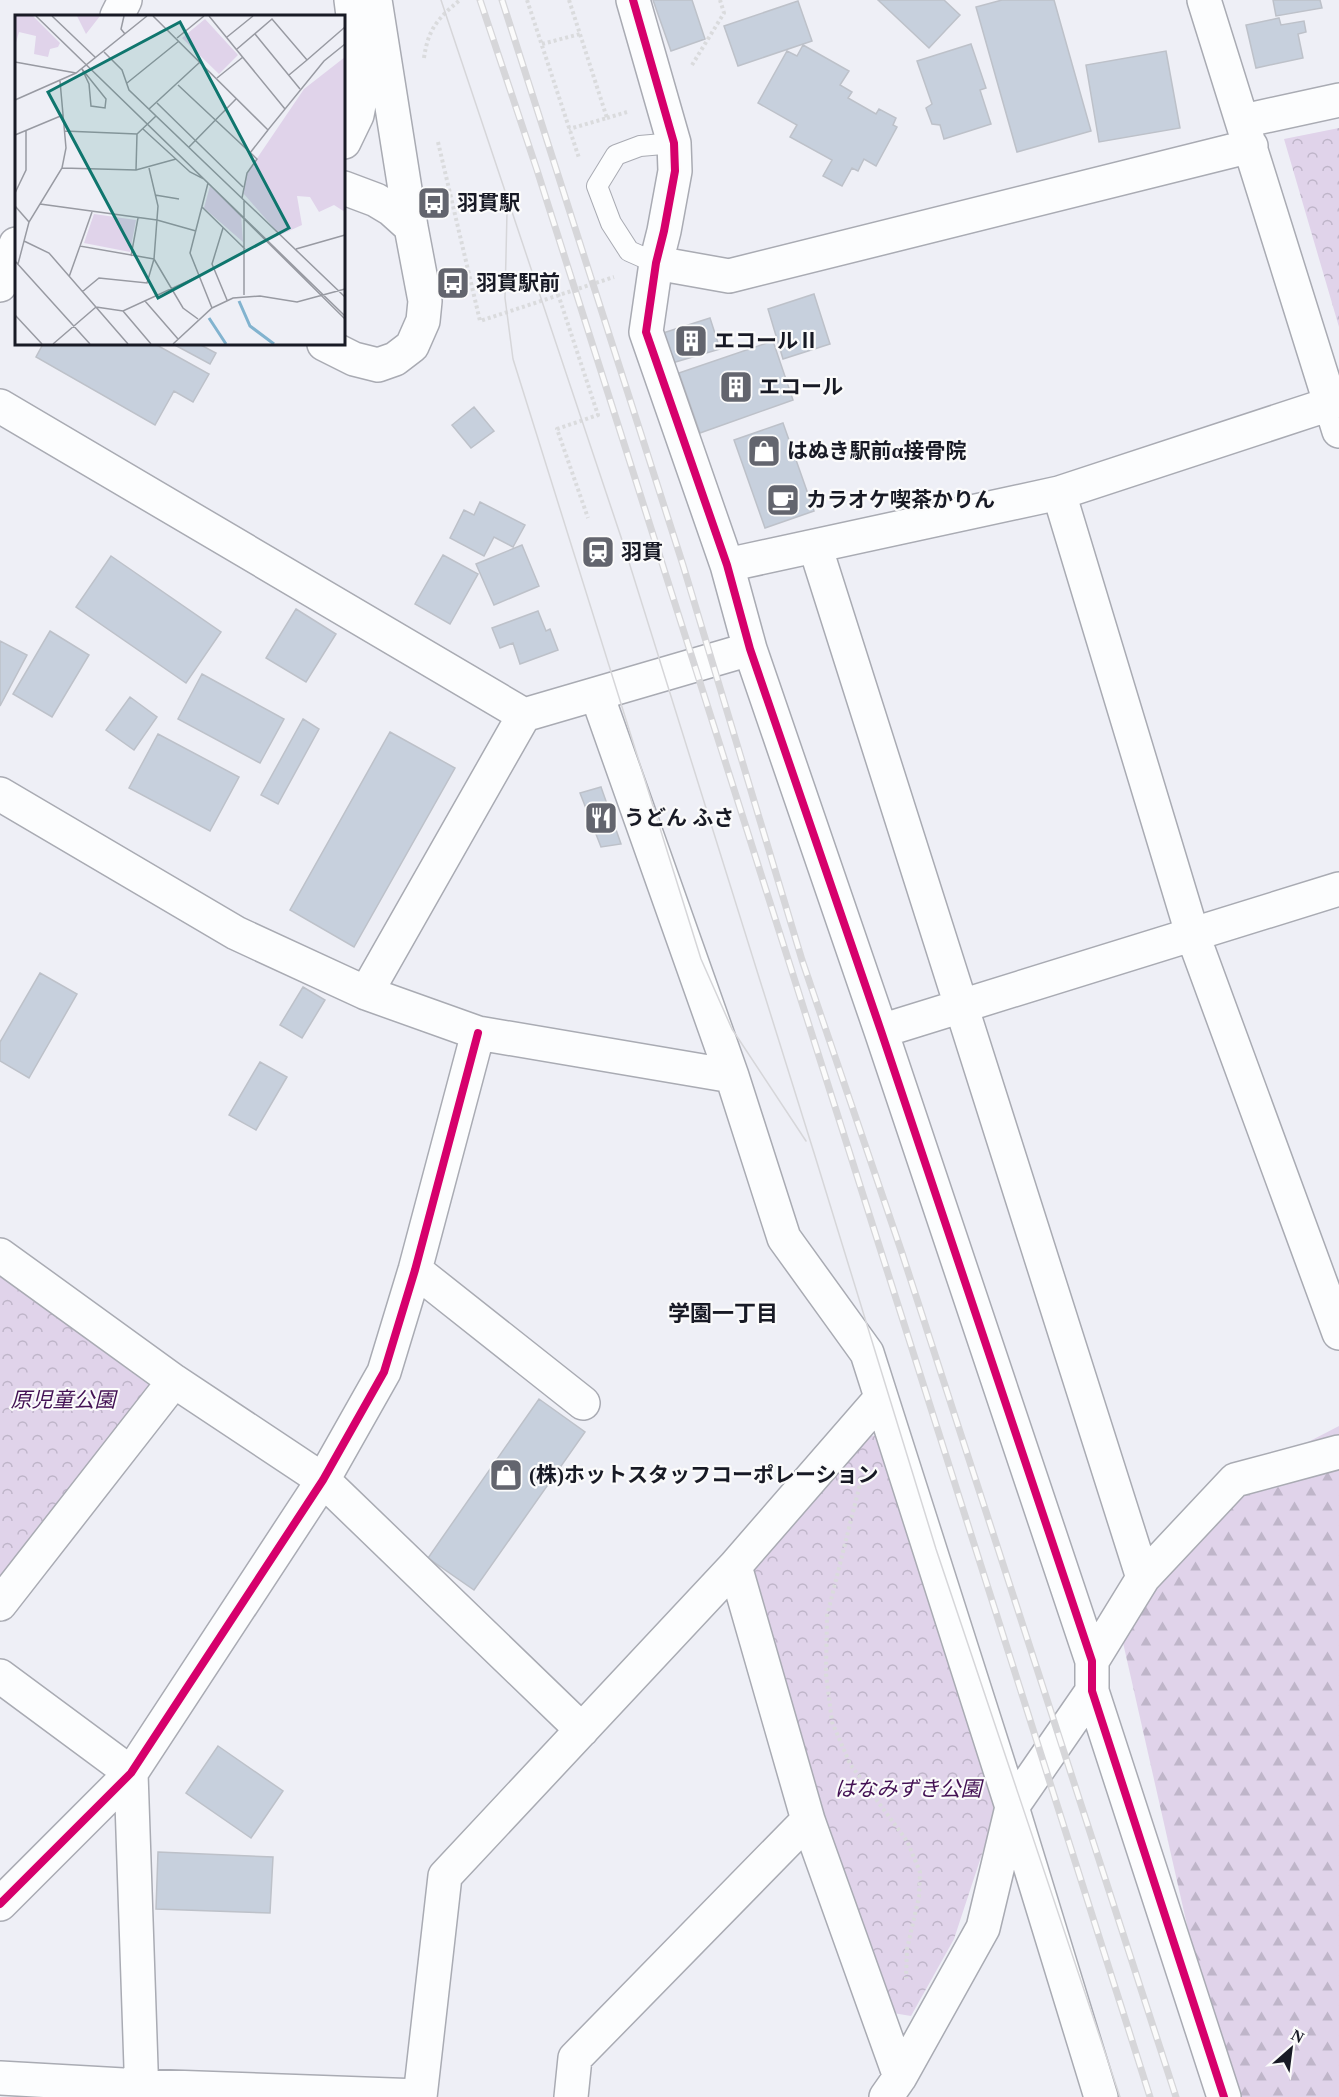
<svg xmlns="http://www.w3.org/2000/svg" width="1339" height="2097" font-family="'Times New Roman','Noto Sans JP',serif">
  <defs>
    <pattern id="forest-firs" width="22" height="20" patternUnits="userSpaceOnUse" patternTransform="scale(1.5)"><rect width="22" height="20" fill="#e0d3ea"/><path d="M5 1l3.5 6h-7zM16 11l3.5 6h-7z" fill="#bfb5c9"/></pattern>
    <pattern id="park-crowns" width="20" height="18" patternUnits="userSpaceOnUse" patternTransform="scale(1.5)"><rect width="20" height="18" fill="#e0d3ea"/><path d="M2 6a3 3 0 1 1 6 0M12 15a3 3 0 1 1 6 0" fill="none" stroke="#bfb5c9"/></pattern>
  </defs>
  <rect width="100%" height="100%" fill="#eeeff6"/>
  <path fill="url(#forest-firs)" d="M1339,1426V2097H1226L1119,1625L1235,1480Z"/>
  <path fill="url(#park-crowns)" d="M1339,128V327L1284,139Z
    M0,1275L153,1388L0,1578Z
    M881,1434L1002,1793L954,1939L911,2016L887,2012L749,1580L758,1552L861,1438Z"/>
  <path fill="#c7d0dd" stroke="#bdc1c9" stroke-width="1.5" d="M653,0H692L705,39L671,51Z
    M878,0H944L960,15L929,48Z
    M1002,0H1054L1091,131L1017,152L976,7Z
    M1273,0H1320L1322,8L1276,16Z
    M798,1L812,41L738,66L724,26Z
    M1279,18L1281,25L1304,21L1306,32L1298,34L1303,58L1256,68L1246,25Z
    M971,44L986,88L980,90L991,124L944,139L940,125L932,124L926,108L932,104L917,61Z
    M803,45L849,71L840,85L852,92L848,98L876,114L879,109L896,118L893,125L897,127L876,166L864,159L858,171L852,168L842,186L823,176L832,160L790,137L797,125L758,103L787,51L797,56Z
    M1166,51L1180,128L1099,142L1086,65Z
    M814,294L830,344L783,359L768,309Z
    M710,318L720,349L672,363L663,333Z
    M773,341L793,400L700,433L679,373Z
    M43,344H155L209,374L193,402L174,391L155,425L36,357Z
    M173,344H199L216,353L210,364Z
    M474,407L494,431L471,448L452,425Z
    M783,423L814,511L765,528L734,440Z
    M480,502L525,525L513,547L494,537L484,556L450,538L464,510L474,515Z
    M522,545L539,586L494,605L476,564Z
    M443,555L478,574L450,624L415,604Z
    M111,556L221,632L186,683L76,607Z
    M296,609L336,634L306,682L266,658Z
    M538,611L546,631L550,629L558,650L520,664L513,643L500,648L492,628Z
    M50,631L89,655L52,717L13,694Z
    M0,641L27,655L0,706Z
    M202,674L284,719L260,763L178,719Z
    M130,697L157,717L134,750L106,730Z
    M303,719L319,729L278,804L261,795Z
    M390,732L455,768L354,947L290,910Z
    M158,734L239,777L210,831L129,788Z
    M601,787L621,844L601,847L580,793Z
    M40,973L77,994L29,1078L0,1061V1042Z
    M303,987L325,1000L302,1038L280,1025Z
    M260,1062L287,1077L256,1130L229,1115Z
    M539,1399L585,1432L474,1590L428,1558Z
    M218,1746L283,1791L251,1838L186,1793Z
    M158,1852L273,1857L270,1913L156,1909Z"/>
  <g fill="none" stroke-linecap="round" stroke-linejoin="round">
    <g stroke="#a9abb3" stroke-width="22">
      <path id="lane" d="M656,263L629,251L611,223L597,186L616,155L640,146L674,143"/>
    </g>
    <g stroke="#a9abb3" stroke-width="36">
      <path id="street" d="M633,0L674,143L675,171L664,231L656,263L646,332L727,565L750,649L881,1031L1092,1661V1691L1224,2097
        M1204,0L1339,431
        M117,16L125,0
        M1243,121L1339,100
        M656,263L729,276L1251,146
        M0,285L16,244
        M0,406L524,715L750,649
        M1059,493L1192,933L1339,1333
        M815,546L1143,1578
        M727,565L1059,493L1330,404
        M597,695L732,1076L784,1238L867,1353L1012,1807L1101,2097
        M0,794L236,933L366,993L478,1033L732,1076
        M366,993L524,715
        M881,1031L1339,889
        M0,1255L174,1381L323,1480L582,1730
        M415,1270L583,1403
        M735,1566L808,1820L900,2077
        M0,1604L174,1381
        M1092,1661L1143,1578L1235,1480L1339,1452
        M0,1676L131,1773
        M131,1773L142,2097
        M0,1904L131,1773L323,1480L384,1372L415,1270L478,1033
        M0,2078L141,2086L420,2096
        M420,2097L445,1876L735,1566L881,1398
        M571,2097L575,2058L808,1820
        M886,2097L900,2077L983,1928L1012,1807L1092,1691"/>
    </g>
    <g stroke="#a9abb3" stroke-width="36">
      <path id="secondary" d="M344,142L357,115L361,95V78L351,0
        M344,188L376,200L391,209L411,227
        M324,344L354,359L378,365L395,359L412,346L423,321L425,301L411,227L375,0"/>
    </g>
    <path stroke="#dadbdd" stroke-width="4" stroke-dasharray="3 3" stroke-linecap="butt" d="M527,0L579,158
      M569,0L607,118L569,129
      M542,44L580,34
      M424,58C428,29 438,18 460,0
      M692,65L724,13L720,0
      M607,118L627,112
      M438,142L480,321L614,277
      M558,294L598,415L557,429L588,518
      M861,1480L827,1616L826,1674L832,1722L850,1764L907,1841L920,1872L919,1897L907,1949L906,1978"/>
    <use href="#lane" stroke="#fcfdfe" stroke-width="20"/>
    <use href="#street" stroke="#fcfdfe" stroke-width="33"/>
    <use href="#secondary" stroke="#fcfdfe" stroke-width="33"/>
    <path stroke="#d6d6d9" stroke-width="1.5" d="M441,0L623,543L815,1156L936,1549L1120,2097
      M507,212L505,298L513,359L701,959L732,1029L806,1141"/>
    <g stroke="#d6d6d9" stroke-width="7">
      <path id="rail" d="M480,0L537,170L1150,2097
        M502,0L683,565L802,960L902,1253L1176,2097"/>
    </g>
    <use href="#rail" stroke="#fbfbfb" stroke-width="4.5" stroke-dasharray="14" stroke-linecap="butt"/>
    <g stroke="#fbfbfb" stroke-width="11">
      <path id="cycleway" d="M633,0L674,143L675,171L664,231L656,263L646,332L727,565L750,649L881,1031L1092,1661V1691L1224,2097
        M0,1904L131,1773L323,1480L384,1372L415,1270L478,1033"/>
    </g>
    <use href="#cycleway" stroke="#d6006c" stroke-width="8"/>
  </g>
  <defs>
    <g id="bus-square" transform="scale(1.725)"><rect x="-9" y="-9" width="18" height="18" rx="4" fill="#63656e" stroke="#fbfbfb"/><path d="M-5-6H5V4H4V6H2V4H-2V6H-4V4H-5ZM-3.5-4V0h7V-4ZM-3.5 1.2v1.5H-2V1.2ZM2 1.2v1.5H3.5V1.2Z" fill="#fff"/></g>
    <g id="building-square" transform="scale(1.725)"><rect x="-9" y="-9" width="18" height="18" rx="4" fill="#63656e" stroke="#fbfbfb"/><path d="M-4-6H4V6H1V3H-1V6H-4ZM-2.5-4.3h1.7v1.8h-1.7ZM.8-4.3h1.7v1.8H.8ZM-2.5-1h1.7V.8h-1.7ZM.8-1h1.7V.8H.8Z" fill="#fff"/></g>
    <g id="shop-square" transform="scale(1.725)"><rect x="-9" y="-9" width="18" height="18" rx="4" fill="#63656e" stroke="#fbfbfb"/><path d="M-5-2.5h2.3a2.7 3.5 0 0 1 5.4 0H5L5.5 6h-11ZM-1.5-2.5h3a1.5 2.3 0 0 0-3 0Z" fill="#fff"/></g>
    <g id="cafe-square" transform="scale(1.725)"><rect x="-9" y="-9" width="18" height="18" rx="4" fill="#63656e" stroke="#fbfbfb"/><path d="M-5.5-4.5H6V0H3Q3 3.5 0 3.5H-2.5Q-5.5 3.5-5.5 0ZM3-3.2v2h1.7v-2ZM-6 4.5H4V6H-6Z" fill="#fff"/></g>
    <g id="station-square" transform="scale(1.725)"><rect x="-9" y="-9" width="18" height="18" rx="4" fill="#63656e" stroke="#fbfbfb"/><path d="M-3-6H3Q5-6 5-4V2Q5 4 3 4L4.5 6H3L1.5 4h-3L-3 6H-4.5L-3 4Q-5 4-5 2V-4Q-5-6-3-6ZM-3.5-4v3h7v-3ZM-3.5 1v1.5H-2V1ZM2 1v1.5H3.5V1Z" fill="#fff"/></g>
    <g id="restaurant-square" transform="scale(1.725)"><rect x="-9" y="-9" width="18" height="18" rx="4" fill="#63656e" stroke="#fbfbfb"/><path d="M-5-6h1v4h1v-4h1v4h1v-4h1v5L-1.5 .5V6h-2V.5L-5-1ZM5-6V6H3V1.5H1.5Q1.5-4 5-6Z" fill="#fff"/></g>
  </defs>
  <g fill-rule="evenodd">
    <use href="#bus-square" x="434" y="203"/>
    <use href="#bus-square" x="453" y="283"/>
    <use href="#building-square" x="691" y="341"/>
    <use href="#building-square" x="736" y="387"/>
    <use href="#shop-square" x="764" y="451"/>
    <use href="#cafe-square" x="783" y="500"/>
    <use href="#station-square" x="598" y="552"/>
    <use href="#restaurant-square" x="601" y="818"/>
    <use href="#shop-square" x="506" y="1475"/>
  </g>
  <g text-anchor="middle" stroke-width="4.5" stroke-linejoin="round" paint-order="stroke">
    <g font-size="21" font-weight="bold" fill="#181a25" stroke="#fbfbfb" text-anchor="start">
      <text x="457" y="210">羽貫駅</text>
      <text x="476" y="290">羽貫駅前</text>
      <text x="714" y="348">エコールⅡ</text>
      <text x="759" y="394">エコール</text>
      <text x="787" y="458">はぬき駅前α接骨院</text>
      <text x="806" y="507">カラオケ喫茶かりん</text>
      <text x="621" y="559">羽貫</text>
      <text x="624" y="825">うどん ふさ</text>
      <text x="529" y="1482">(株)ホットスタッフコーポレーション</text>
    </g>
    <g font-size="21" font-style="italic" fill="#431154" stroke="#fbfbfb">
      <text x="63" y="1407">原児童公園</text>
      <text x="908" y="1796">はなみずき公園</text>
    </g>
    <g font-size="22" font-weight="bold" fill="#181a25" stroke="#fbfbfb">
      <text x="723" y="1321">学園一丁目</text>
    </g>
  </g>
  <g transform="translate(15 15)">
    <rect width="330" height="330" fill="#eeeff6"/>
    <path d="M0,1H18L45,28L43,32L35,34L33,42L19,39L21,21L4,17L0,31ZM62,1H85L71,19ZM330,42V197L319,190L304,197L295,182L282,181L287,210L265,220L228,178L232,158L289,74Z" fill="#e0d3ea"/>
    <path d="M190,4L223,40L204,59L167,23ZM195,171L226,200L228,227L189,193ZM79,199L121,205L115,237L69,228Z" fill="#e0d3ea"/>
    <path fill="none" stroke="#82b3cf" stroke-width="3" d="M224,286L235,311L259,329M194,303L211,329"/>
    <path fill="none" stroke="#989aa2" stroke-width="1.5" d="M21,1L330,301M37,1L81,43M109,1L106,14L110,19M138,1L253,115L309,46L330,29M194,1L270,94M240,19L285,74M212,22L238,1M162,23L189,1M222,34L257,4L292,45L330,12M89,37L107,55L114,75L330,282M0,47L61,58M67,54L91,84L90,93L76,91L74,69ZM274,60L292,45M202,63L228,42M112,68L164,26M163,70L242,144L232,158L227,183M0,85L61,58L132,1M142,88L228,172M134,94L185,47M128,114L175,157L189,164L330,304M49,116L122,119L141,101M0,120L48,100M174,132L221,84M235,138L253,115M47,153L121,155L161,144M121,155L122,119M193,168L175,238L197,293M0,178L11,155V115M140,180L164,184M25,189L142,205L181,216M0,191L14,207M187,192L230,234M208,213L197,249L212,285M9,226L34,238L113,329M65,231L77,197M281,234L330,220M116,241L123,203M139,244L168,293L183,304M0,246L75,329M3,249L14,207L47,153L51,133L45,66M54,262L65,231L139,244M67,277L84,263L132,268L139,244L143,191L134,153M229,280V186M130,286L163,324M81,292L108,296L184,261M108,296L136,329M0,300L27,329M38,329L81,292M158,329L197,293L218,283L245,281L282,287L330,274"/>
    <path fill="#0f766e" fill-opacity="0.15" stroke="#0f766e" stroke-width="3" d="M165,7L274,213L143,283L33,77Z"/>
    <rect width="330" height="330" fill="none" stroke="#181a25" stroke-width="3"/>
  </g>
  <g transform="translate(1291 2049) rotate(28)" stroke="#fbfbfb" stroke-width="4.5" paint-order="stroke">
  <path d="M0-4.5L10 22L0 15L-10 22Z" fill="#181a25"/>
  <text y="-9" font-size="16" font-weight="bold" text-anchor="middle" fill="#181a25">N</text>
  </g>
</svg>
